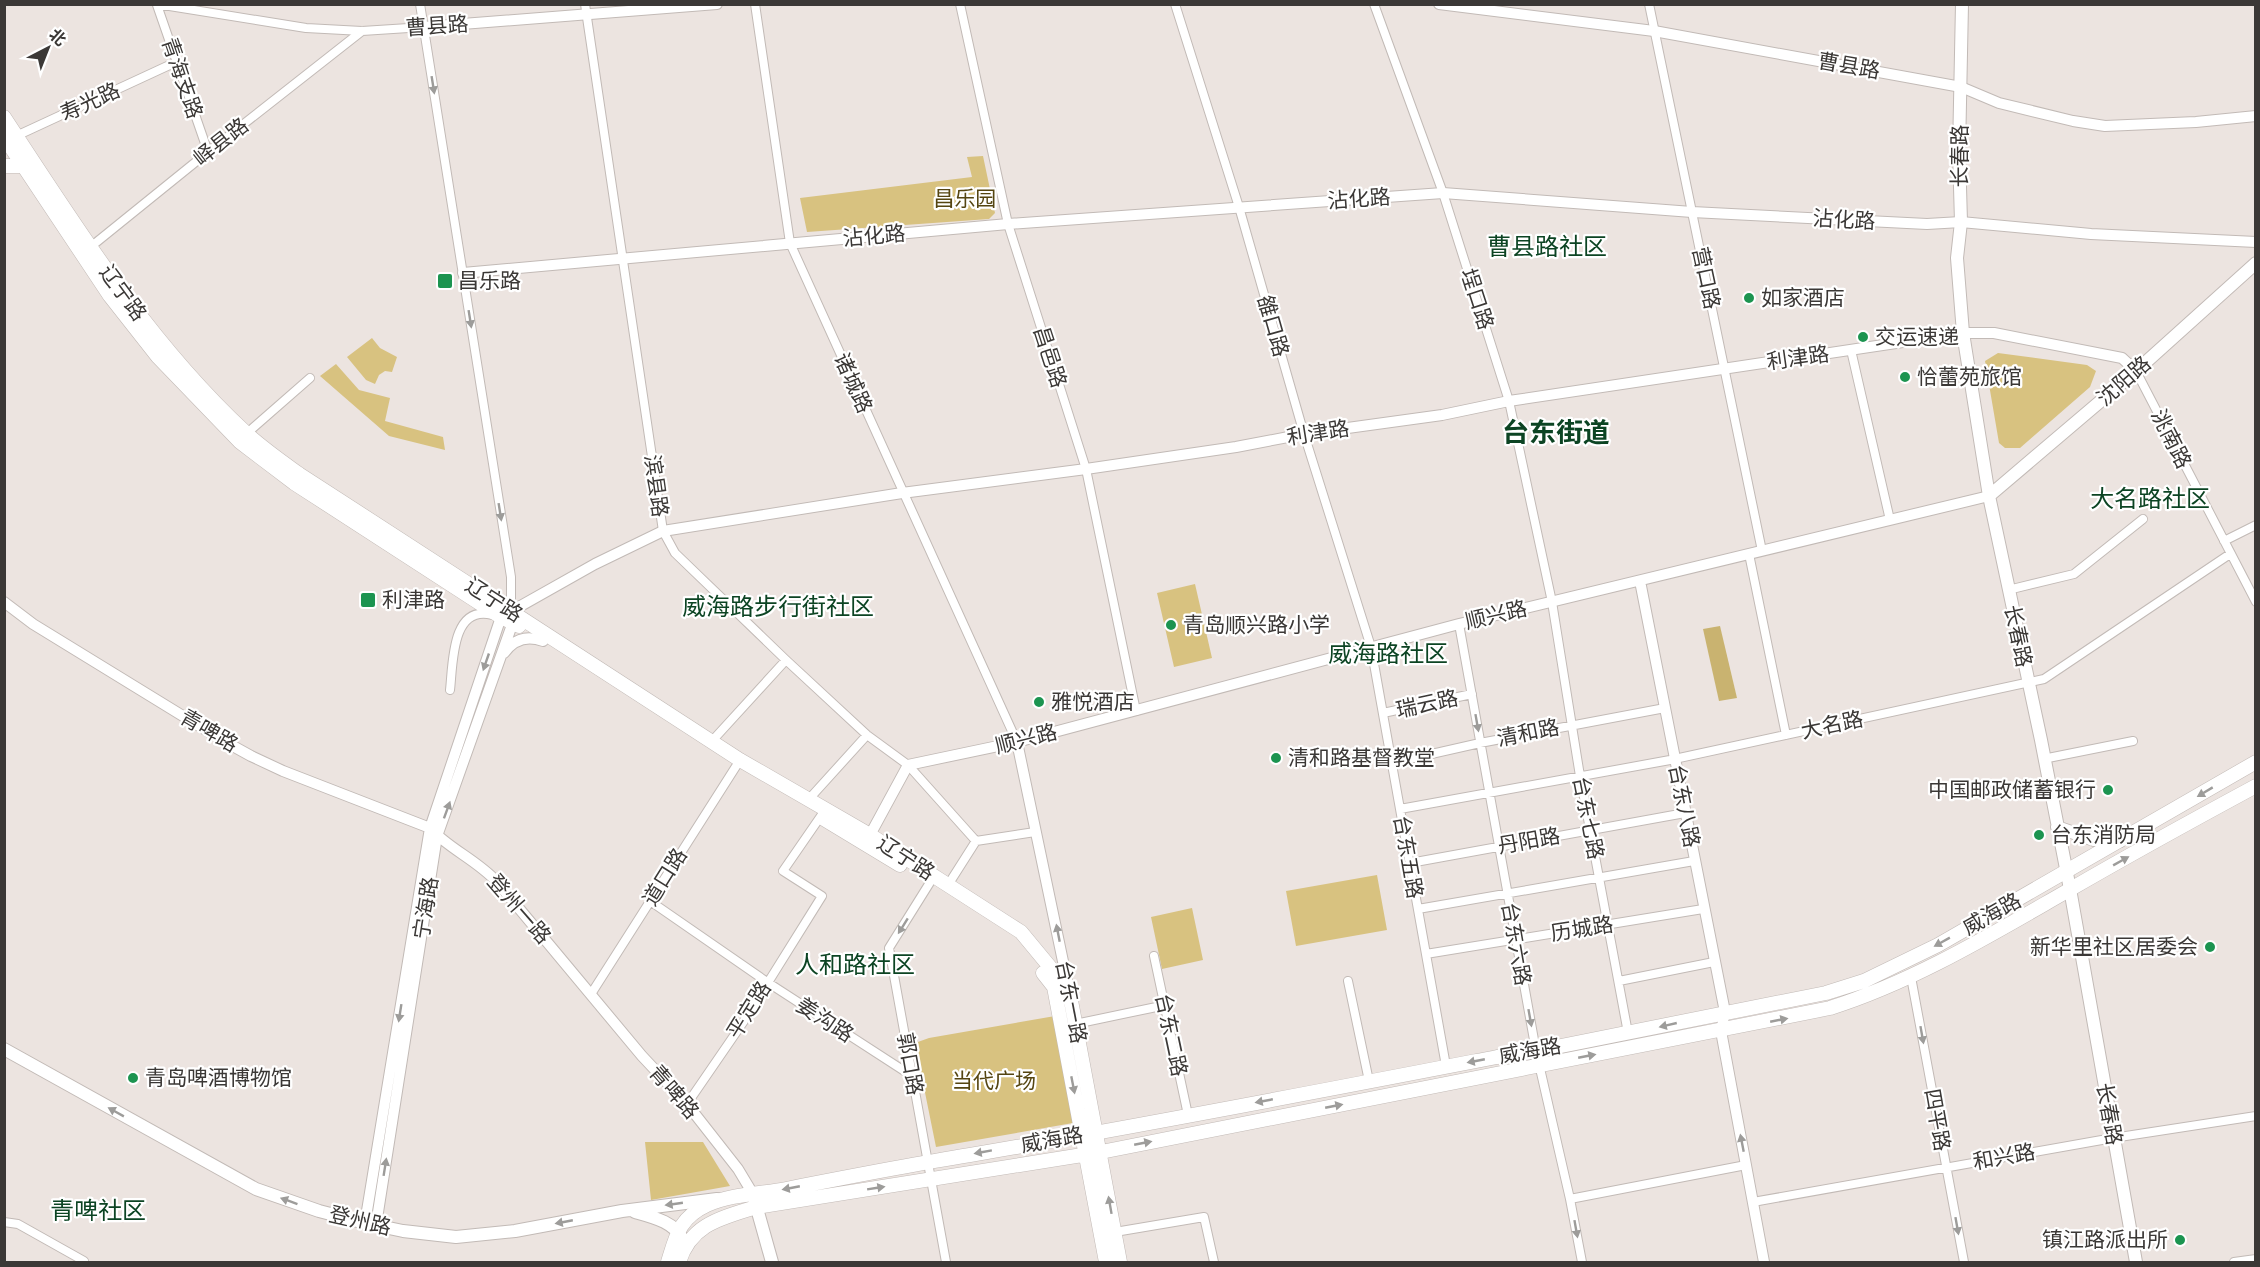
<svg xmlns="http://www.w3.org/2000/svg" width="2260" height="1267" font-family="'PT Sans','Noto Sans SC',sans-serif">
  <rect width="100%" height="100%" fill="#ece4e0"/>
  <path fill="#d8c280" d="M983,156L995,213L989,219L807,232L800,198L972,177L967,157Z
    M372,338L380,348L397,357L392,372L385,371L379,375L375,384L366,380L347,357Z
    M1998,353L2087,365L2096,371L2090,387L2020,448H2005L1999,443L1985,361Z
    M336,364L359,390L390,398L385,421L443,437L445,450L389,436L320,376Z
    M1195,584L1212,658L1174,667L1157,593Z
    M1377,875L1387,930L1296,946L1286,891Z
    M1192,908L1203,960L1162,969L1151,917Z
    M1055,1016L1073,1123L936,1147L915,1043L929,1038Z
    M645,1142H703L730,1186L651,1200Z"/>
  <path fill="#c9b370" d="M1720,626L1737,698L1719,701L1703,629Z"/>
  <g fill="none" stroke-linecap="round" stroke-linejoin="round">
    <g stroke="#c2bab6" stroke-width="10">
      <path id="minor" d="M420,4L511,577V611
        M585,4L663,531L675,553L786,660L867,735L908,765L976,841
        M755,4L790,243L1017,742
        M960,4L1008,224L1086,469L1136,711
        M1175,4L1239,207L1304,434L1371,647L1446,1066
        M1374,4L1443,193L1509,401L1552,602L1580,776L1628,1033
        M1649,4L1762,551
        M14,137L176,62
        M208,152L157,5V4L306,28L362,31L424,27
        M88,249L208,152L362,31
        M1851,350L1890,520
        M2136,371L2256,602
        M246,434L310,378
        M2224,541L2256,525
        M1749,554L1786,735
        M2008,590L2074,574L2143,519
        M1459,624L1536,1051L1570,1199L1582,1262
        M450,690C453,665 451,604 492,615
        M1383,713L1472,694
        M712,741L786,660
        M2043,759L2133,741
        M1392,763L1480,743L1665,708
        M809,799L867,735
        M1400,809L1670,760L2044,679L2230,554
        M1410,863L1685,813
        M934,876L889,948L946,1262
        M948,885L976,841L1035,832
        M650,901L767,982L912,1076
        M1418,909L1694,861
        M1426,954L1703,909
        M1154,956L1188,1115
        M1911,977L1964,1262
        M1348,981L1369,1081
        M1619,981L1714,962
        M591,994L740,760
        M1075,1024L1166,1005
        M687,1104L744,1021L822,896L783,871L823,813
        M1570,1199L1746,1165
        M1753,1202L2113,1138L2256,1116
        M4,1222L18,1224L84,1261
        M1115,1232L1204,1217L1214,1262
        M2234,1262L2256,1259"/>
    </g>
    <g stroke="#c2bab6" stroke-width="12">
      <path id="tertiary" d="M1439,4L1654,31L1961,87L1999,103L2073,121L2105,126L2196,122L2256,116
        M424,27L717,4
        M463,273L1008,224L1443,193L1692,212L1927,224L1961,222L2091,234L2256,242
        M1640,581L1725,1012L1721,1031L1764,1262
        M4,602L33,624L222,740L251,756L283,771L430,828C449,849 477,860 497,882L642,1056L687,1104L738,1169L753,1194
        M504,653C514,639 527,635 543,641
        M1017,742L1069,990
        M870,835L908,765L1017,742L1459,624L1989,496
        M365,1223L430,828L501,617L595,564L663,531L902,493L1086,469L1236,447L1304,434L1442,415L1509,401L1963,333H1994L2122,358L2136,371
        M376,1225L437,836L513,622L512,617"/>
    </g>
    <g stroke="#c2bab6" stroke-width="14">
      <path id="secondary" d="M1962,4L1959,152L1961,222L1957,258L1963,333L1989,496L2041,740L2070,889L2136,1262
        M1989,496L2136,371L2256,263
        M2057,827L2094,840L2120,841
        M4,1049L256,1189L319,1211L365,1223L403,1231L456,1237L515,1231L622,1211L717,1199
        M754,1198L772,1262
        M635,1212C653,1217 675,1222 683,1240"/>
    </g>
    <g stroke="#c2bab6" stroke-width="15">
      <path id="primary" d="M4,117C77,228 147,341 245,432C262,448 281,461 299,474L740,760L870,835L1021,932L1069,990L1120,1262
        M4,137L110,296L158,357L240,442L294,483L501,617L519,626
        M4,166H24
        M824,819L900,865
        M1043,973L1054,987L1106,1262
        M668,1262C676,1236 679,1218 707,1205C732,1194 760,1194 786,1189C847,1177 908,1165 970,1155C1146,1125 1321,1091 1497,1057L1536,1051L1826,993L1864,981L1938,945L2256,762
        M679,1262C691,1224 721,1218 756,1207L1101,1152L1830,1008C1915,981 1992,934 2069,890C2131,854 2193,820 2256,786"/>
    </g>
    <use href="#minor" stroke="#fff" stroke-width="8"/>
    <use href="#tertiary" stroke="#fff" stroke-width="10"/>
    <use href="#secondary" stroke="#fff" stroke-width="12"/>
    <use href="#primary" stroke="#fff" stroke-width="14"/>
  </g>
  <defs><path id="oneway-solid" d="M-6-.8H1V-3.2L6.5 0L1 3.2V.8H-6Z" transform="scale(1.5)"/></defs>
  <g fill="#9d9c9a">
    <use href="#oneway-solid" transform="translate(433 85) rotate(81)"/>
    <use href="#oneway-solid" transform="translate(470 319) rotate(81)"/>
    <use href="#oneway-solid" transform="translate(500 512) rotate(81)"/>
    <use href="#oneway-solid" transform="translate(486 662) rotate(109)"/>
    <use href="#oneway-solid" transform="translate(1477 723) rotate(80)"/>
    <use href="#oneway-solid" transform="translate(2205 792) rotate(149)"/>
    <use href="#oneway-solid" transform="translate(447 810) rotate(-70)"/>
    <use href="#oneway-solid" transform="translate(2121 861) rotate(-29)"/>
    <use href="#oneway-solid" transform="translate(903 926) rotate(122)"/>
    <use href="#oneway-solid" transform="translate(1058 933) rotate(-101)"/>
    <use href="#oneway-solid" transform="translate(1942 942) rotate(151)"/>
    <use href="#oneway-solid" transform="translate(400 1013) rotate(99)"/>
    <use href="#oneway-solid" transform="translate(1530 1018) rotate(80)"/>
    <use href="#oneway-solid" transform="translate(1779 1020) rotate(-11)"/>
    <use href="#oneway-solid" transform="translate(1668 1025) rotate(167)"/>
    <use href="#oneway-solid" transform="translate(1922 1035) rotate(80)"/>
    <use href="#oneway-solid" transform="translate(1587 1056) rotate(-11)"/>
    <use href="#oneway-solid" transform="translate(1476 1061) rotate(169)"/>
    <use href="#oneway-solid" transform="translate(1073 1085) rotate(79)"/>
    <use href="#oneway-solid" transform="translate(1264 1101) rotate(169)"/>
    <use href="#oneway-solid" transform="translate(1334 1106) rotate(-11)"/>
    <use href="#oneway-solid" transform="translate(116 1112) rotate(-151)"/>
    <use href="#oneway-solid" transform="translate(1143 1143) rotate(-11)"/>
    <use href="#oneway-solid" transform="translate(1742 1143) rotate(-101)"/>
    <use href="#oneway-solid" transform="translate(983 1152) rotate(170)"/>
    <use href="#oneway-solid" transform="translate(385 1167) rotate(-81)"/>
    <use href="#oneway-solid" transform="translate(791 1188) rotate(169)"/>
    <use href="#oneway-solid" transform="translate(876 1188) rotate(-9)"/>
    <use href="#oneway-solid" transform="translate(289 1201) rotate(-160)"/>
    <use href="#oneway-solid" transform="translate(674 1204) rotate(172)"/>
    <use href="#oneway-solid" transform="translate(1110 1205) rotate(-100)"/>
    <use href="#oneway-solid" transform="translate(564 1222) rotate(169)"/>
    <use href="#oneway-solid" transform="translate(1957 1226) rotate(80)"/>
    <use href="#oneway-solid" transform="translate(1576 1229) rotate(80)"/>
  </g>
  <g fill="#1c9450" stroke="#fff" stroke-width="2">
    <rect x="437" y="273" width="16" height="16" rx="3"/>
    <circle cx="1749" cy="298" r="6"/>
    <circle cx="1863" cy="337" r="6"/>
    <circle cx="1905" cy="377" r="6"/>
    <rect x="360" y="592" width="16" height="16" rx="3"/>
    <circle cx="1171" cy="625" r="6"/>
    <circle cx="1039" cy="702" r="6"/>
    <circle cx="1276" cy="758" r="6"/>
    <circle cx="2108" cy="790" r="6"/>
    <circle cx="2039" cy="835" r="6"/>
    <circle cx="2210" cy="947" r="6"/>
    <circle cx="133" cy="1078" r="6"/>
    <circle cx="2180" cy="1240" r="6"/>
  </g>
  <g text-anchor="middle" stroke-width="4.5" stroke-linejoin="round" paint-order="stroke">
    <g font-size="21" fill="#3b3836" stroke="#fff">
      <text transform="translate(437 26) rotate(-4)" y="7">曹县路</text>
      <text transform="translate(1849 66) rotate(10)" y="7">曹县路</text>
      <text transform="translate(182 78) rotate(71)" y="7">青海支路</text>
      <text transform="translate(90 102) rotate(-25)" y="7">寿光路</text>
      <text transform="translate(221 142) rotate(-38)" y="7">峄县路</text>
      <text transform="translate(1960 156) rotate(-90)" y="7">长春路</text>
      <text transform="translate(1359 199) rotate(-4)" y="7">沾化路</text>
      <text transform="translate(1844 220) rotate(3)" y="7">沾化路</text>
      <text transform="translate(874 236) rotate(-5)" y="7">沾化路</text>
      <text transform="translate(1706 278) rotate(78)" y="7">营口路</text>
      <text transform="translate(123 293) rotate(54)" y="7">辽宁路</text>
      <text transform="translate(1477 299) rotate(72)" y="7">埕口路</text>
      <text transform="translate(1273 326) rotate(74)" y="7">雒口路</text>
      <text transform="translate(1050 357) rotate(72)" y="7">昌邑路</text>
      <text transform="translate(1798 358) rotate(-8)" y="7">利津路</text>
      <text transform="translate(2124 381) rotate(-41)" y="7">沈阳路</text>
      <text transform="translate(853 383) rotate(66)" y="7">诸城路</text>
      <text transform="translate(1318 433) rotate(-9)" y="7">利津路</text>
      <text transform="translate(2171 439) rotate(63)" y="7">洮南路</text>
      <text transform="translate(656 486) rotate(82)" y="7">滨县路</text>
      <text transform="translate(494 600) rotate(33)" y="7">辽宁路</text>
      <text transform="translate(1496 615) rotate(-13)" y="7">顺兴路</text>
      <text transform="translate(2018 636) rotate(78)" y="7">长春路</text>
      <text transform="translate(1427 704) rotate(-12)" y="7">瑞云路</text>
      <text transform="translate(1832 725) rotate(-12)" y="7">大名路</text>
      <text transform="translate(209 731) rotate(30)" y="7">青啤路</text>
      <text transform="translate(1528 733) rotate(-11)" y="7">清和路</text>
      <text transform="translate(1026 739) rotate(-14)" y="7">顺兴路</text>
      <text transform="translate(1684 806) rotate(79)" y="7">台东八路</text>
      <text transform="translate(1588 818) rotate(79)" y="7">台东七路</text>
      <text transform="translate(1529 841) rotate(-10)" y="7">丹阳路</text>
      <text transform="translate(1408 857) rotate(80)" y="7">台东五路</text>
      <text transform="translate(906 858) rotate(33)" y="7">辽宁路</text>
      <text transform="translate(665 877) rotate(-58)" y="7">道口路</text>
      <text transform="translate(426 908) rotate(-81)" y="7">宁海路</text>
      <text transform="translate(519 909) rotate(49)" y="7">登州一路</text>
      <text transform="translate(1992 914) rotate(-29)" y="7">威海路</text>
      <text transform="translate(1582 929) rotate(-9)" y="7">历城路</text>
      <text transform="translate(1516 944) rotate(80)" y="7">台东六路</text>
      <text transform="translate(1071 1002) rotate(79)" y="7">台东一路</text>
      <text transform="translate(749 1010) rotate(-58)" y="7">平定路</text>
      <text transform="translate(825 1020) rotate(33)" y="7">姜沟路</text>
      <text transform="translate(1171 1035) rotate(78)" y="7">台东二路</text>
      <text transform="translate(1530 1051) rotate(-10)" y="7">威海路</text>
      <text transform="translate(910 1064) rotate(80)" y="7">郭口路</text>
      <text transform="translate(674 1092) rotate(49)" y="7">青啤路</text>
      <text transform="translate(2109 1114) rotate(80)" y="7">长春路</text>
      <text transform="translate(1937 1120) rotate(80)" y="7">四平路</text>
      <text transform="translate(1052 1140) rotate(-10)" y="7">威海路</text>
      <text transform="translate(2004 1157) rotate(-10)" y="7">和兴路</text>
      <text transform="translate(360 1221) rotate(13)" y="7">登州路</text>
    </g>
    <g font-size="21" fill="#554511" stroke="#fff">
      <text x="965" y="206">昌乐园</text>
      <text x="994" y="1088">当代广场</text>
    </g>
    <g font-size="21" fill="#3b3836" stroke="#fff" text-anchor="start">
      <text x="458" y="288">昌乐路</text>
      <text x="1761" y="305">如家酒店</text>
      <text x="1875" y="344">交运速递</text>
      <text x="1917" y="384">恰蕾苑旅馆</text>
      <text x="382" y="607">利津路</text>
      <text x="1183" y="632">青岛顺兴路小学</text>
      <text x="1051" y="709">雅悦酒店</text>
      <text x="1288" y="765">清和路基督教堂</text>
      <text x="2096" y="797" text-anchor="end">中国邮政储蓄银行</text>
      <text x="2051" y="842">台东消防局</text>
      <text x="2198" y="954" text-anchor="end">新华里社区居委会</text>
      <text x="145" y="1085">青岛啤酒博物馆</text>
      <text x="2168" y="1247" text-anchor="end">镇江路派出所</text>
    </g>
    <g font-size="24" fill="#0c4423" stroke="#fff">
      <text x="1547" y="255">曹县路社区</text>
      <text x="2150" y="507">大名路社区</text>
      <text x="778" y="615">威海路步行街社区</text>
      <text x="1388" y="662">威海路社区</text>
      <text x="855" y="973">人和路社区</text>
      <text x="98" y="1219">青啤社区</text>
    </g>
    <g font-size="27" font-weight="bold" fill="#0c4423" stroke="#fff">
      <text x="1556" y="442">台东街道</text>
    </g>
  </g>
  <rect width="2260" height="1267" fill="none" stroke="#3b3836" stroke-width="12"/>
  <g transform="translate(48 48) rotate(42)" stroke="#ffffff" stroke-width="4.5" paint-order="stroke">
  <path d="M0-4.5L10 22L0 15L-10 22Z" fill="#3b3836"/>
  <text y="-9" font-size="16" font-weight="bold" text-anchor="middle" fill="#3b3836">北</text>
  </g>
</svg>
